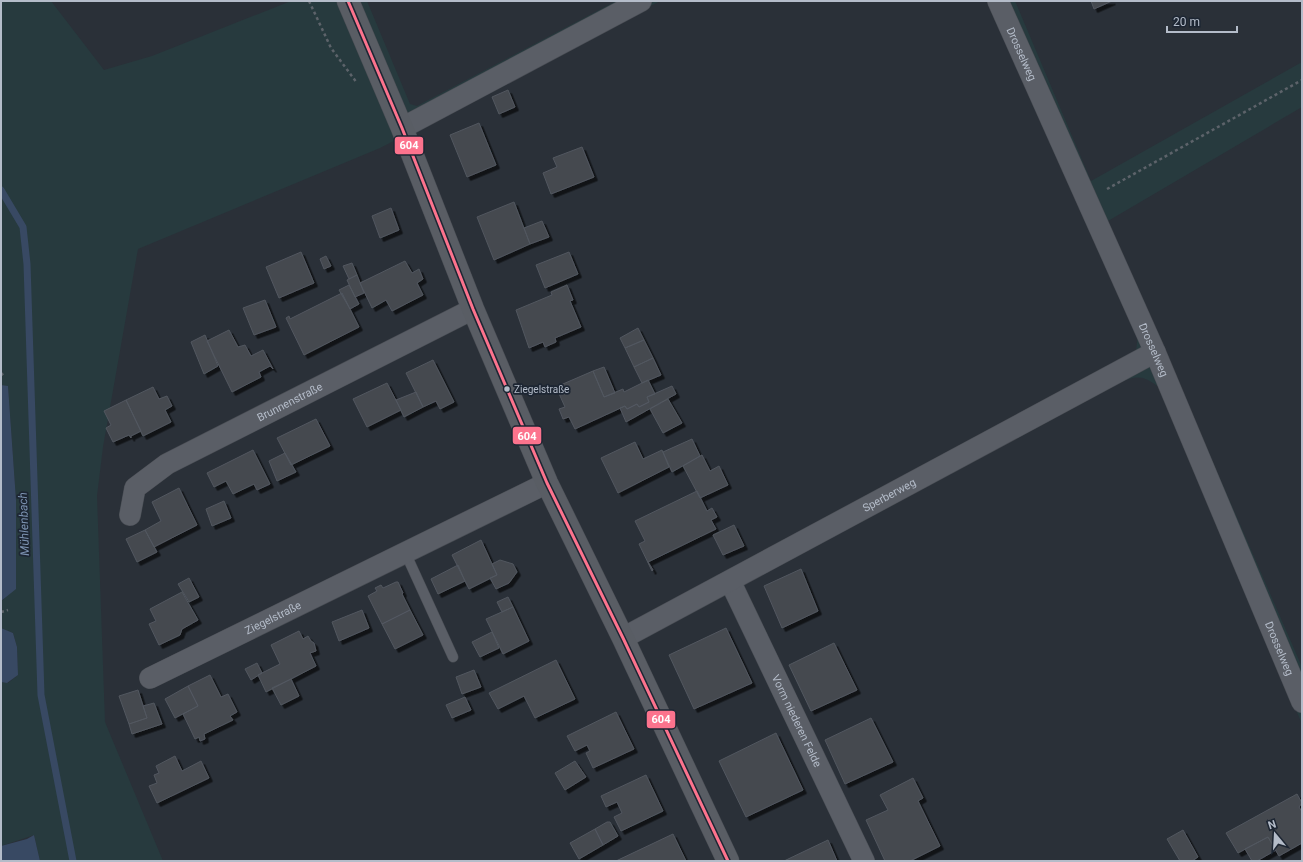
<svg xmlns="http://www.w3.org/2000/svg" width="1303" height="862" font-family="Roboto,sans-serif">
  <defs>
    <filter id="shadow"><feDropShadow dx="3.5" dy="3.5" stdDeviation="0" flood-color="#0009"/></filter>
  </defs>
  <rect width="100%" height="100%" fill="#2a3038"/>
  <path fill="#273a3e" d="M1,1H51L104,70L152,56L291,1H367L410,104L417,106L616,1H660L512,81L380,148L138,249L103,447L97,496L105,722L163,861H40L34,835L1,846V682L8,683L18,675L17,647L13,633L1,628V601L4,599L16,500L8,387L1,385Z
    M989,1H1015L1091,181L1302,62V107L1108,221L1302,667V724L1160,388C1143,375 1138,375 1118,383L1136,351L1138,334Z"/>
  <path fill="#384963" d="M1,385L8,386L16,500V589L1,601Z
    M1,628L13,633L17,647L18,675L7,683L1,682Z
    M34,835L40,861H1V846L27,839Z"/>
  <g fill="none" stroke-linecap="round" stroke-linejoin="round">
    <path stroke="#384963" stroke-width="7" d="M1,190L23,227L27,264L41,695L73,861"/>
  </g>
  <path fill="#444950" stroke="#52575f" filter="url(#shadow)" d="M1091,1H1112L1094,9Z
    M508,90L515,107L499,114L492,97Z
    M479,123L496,165L467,177L450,135Z
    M582,147L594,177L551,194L543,173L557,167L553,158Z
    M514,202L530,244L494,260L477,217Z
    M391,208L399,230L380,238L372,216Z
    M542,221L549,237L530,244L524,228Z
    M301,252L314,283L279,298L266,267Z
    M569,252L578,274L545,288L536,265Z
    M326,256L331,266L324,269L320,259Z
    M405,261L412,273L419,269L423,279L417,283L423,295L392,311L386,300L372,308L360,283Z
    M352,263L357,275L349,279L343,266Z
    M357,275L364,293L355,297L347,280Z
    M349,285L359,304L350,309L339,290Z
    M567,285L573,300L570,301L581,327L555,338L556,342L545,347L543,342L529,348L516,310L552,295L551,292Z
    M342,293L359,327L304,355L286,318L289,316L290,319Z
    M265,300L276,327L254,335L243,308Z
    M638,328L644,340L625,348L620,338Z
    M229,330L238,347L245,345L251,356L263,350L273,369L270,366L259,372L261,377L232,392L207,341Z
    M205,335L218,366L204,374L191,342Z
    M644,340L653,358L634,367L625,348Z
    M653,358L661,375L642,383L634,367Z
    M433,360L454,402L440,409L436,401L423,407L406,373Z
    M604,367L615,393L604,397L593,371Z
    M593,371L604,397L623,389L624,392L648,380L655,394L647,397L649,402L639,407L637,404L627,409L625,406L575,429L569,417L563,419L559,409L565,407L556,387Z
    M387,383L401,410L367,427L353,399Z
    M672,386L676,394L626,422L620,408L625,406L627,409L637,404L639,407L649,402L647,397Z
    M153,387L159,399L167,396L172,406L165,410L171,422L143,436L126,400Z
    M416,392L423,407L404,417L396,400Z
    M668,399L682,423L663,433L650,409Z
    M126,400L141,431L131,436V438L129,435L113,442L106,428L111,425L104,411Z
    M316,419L330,446L291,465L277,438Z
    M692,439L700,456L672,472L663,452Z
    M635,442L643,459L662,450L669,467L618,493L601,458Z
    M253,450L270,484L257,490L254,484L233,494L226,481L214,487L207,473Z
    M285,453L296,472L277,481L269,461Z
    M702,455L710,471L719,466L728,485L700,498L683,466Z
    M179,488L197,525L154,547L145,530L161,521L152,502Z
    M697,491L707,511L712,508L717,517L711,520L716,529L648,562L653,570L652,571L639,544L645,541L635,521Z
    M224,501L231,518L212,526L206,509Z
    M734,525L744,546L723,555L713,535Z
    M145,530L157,552L137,562L126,539Z
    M481,540L497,575L469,589L452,555Z
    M500,560L513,564L517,572L509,583L496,589L490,578L497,575L492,564Z
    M458,565L465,581L438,594L431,579Z
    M801,569L818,611L782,628L764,586Z
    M189,578L199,597L189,602L178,584Z
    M396,582H398L403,593L402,594L410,610L382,624L368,596L377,591L375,588L381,585L383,588Z
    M182,592L198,620L182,629L180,635L159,645L149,624L156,621L150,609Z
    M508,597L513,607L502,612L497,602Z
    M513,607L529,641L503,654L486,619Z
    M362,610L369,628L339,641L332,622Z
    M410,610L423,635L395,649L382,624Z
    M726,628L752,683L694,709L669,655Z
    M299,631L303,639L308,636L311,641L314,643L316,651L310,653L316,666L266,692L258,675L280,664L271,645Z
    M492,632L499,648L480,657L472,642Z
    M834,643L857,690L811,711L789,665Z
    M556,660L575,699L535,718L524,696L498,709L489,693Z
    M257,663L262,673L251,680L245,669Z
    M474,670L481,687L462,694L456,677Z
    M210,675L221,697L228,694L237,712L230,716L233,720L204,734L205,739L200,741L199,737L195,739L183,714L198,706L188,686Z
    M291,679L299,696L281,705L272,688Z
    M188,686L198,706L175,718L165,699Z
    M138,690L147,718L129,724L119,696Z
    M465,697L471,710L452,718L446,705Z
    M154,703L162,724L132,734L129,724L147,718L143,706Z
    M616,712L634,749L593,768L586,753L590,751L587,745L575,751L567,736Z
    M871,718L893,762L845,784L825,740Z
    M776,733L803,790L746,817L719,761Z
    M175,756L182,771L201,761L209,778L157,803L149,786L157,783L154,775L159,773L156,766Z
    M575,761L586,777L565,790L555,773Z
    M646,775L663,811L621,831L614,817L622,813L617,802L606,807L601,796Z
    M913,778L923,798L918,801L940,846L910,861H885L866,820L888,810L880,795Z
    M1297,794L1302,803L1299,807L1302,812V843L1279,856L1268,837L1238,853L1226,833Z
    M607,822H610L618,836L603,845L595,829Z
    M595,829L603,845L579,859L570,843Z
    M1183,830L1198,857L1192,861H1180L1167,839Z
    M673,834L686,861H616Z
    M1268,837L1276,850L1257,861H1252L1245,849Z
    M828,840L837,861H784Z"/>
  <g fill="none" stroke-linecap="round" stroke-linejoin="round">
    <g stroke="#484c53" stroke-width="11">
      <path id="lane" d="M405,552L453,657"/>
    </g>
    <g stroke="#484c53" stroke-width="22">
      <g id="street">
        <path id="s1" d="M998,1L1155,352L1302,702"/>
        <path d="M402,128L641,1"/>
        <path id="s2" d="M130,515L135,488L167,464L473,309"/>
        <path id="s3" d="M730,581L864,861"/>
        <path id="s4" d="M623,638L1155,352"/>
        <path id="s5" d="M150,678L547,483"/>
      </g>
    </g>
    <g stroke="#484c53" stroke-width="23">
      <path id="secondary" d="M348,1L402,128L473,309L547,483L623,638L728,861"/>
    </g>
    <path stroke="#5d636a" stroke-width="2.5" stroke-dasharray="3 3" stroke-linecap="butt" d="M309,1L331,48L357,83
      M1107,189L1302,80
      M1,373L4,376
      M1,612L8,610"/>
    <use href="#lane" stroke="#5a5e66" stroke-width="10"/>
    <use href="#street" stroke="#5a5e66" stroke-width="21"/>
    <use href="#secondary" stroke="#595d64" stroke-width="22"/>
    <g stroke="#1d2633" stroke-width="6">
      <path id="bus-1" d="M348,1L402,128L473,309L547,483L623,638L728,861"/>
    </g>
    <use href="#bus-1" stroke="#fc738d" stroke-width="3"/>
  </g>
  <circle fill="#b4bcc9" stroke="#1d2633" stroke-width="1.5" cx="507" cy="389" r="3.5"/>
  <g text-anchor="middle" stroke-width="3.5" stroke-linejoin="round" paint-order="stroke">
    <g font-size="10" fill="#b4bcc9" stroke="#1d2633" text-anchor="start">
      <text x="514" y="393">Ziegelstraße</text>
    </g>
    <g font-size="11" fill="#b4bcc9" stroke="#1d2633">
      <text dy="4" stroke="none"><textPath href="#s1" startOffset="58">Drosselweg</textPath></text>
      <text dy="4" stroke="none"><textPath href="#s1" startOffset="382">Drosselweg</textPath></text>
      <text dy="4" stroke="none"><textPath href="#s2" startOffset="205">Brunnenstraße</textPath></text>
      <text dy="4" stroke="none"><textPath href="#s4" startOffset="302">Sperberweg</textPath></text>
      <text dy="4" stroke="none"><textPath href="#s5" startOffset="137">Ziegelstraße</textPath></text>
      <text dy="4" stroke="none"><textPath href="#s1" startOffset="706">Drosselweg</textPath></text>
      <text dy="4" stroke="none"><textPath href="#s3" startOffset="155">Vorm niederen Felde</textPath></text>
    </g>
    <g font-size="12" font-style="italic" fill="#7c92b1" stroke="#1d2633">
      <text transform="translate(24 524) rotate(-92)" y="4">Mühlenbach</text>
    </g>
  </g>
  <g stroke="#1d2633" stroke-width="1.5">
    <rect x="394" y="136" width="30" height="19" rx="4" fill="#fc738d"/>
    <rect x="512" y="426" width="30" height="19" rx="4" fill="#fc738d"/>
    <rect x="646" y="710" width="30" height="19" rx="4" fill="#fc738d"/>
  </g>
  <g font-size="11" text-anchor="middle" font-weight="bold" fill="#fff">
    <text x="409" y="149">604</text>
    <text x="527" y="440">604</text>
    <text x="661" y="723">604</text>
  </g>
  <rect width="1303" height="862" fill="none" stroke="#b4bcc9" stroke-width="4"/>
  <g transform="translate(1275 834) rotate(342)" stroke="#1d2633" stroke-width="3" paint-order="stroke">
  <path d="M0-3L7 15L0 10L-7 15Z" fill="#b4bcc9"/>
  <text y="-6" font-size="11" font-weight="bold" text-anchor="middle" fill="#b4bcc9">N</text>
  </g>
  <path d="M1167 26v6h70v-6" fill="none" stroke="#b4bcc9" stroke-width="2"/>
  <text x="1173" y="26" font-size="12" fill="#b4bcc9" stroke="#1d2633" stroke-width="3" paint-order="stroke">20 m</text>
</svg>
